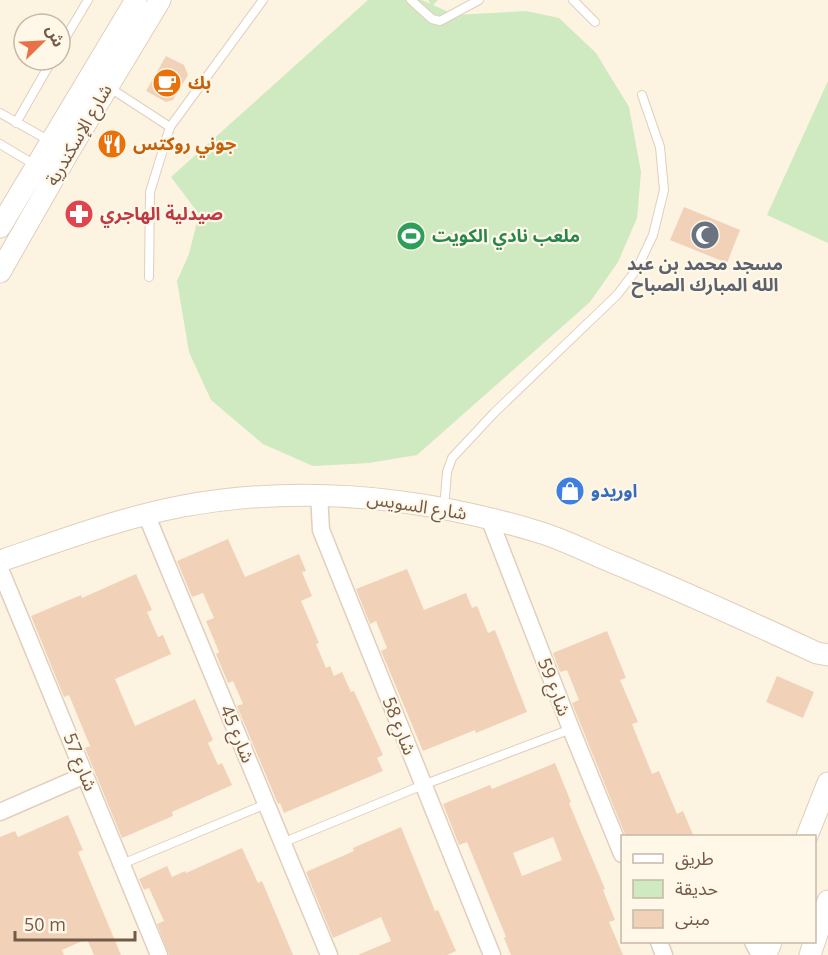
<svg xmlns="http://www.w3.org/2000/svg" width="828" height="955" font-family="'Open Sans','Noto Sans Arabic',sans-serif">
  <rect width="100%" height="100%" fill="#fcf3e1"/>
  <path fill="#cfe9c0" d="M368,0H422L431,4L428,0H438L433,5L455,15L526,11L559,18L596,53L629,107L641,172L637,218L618,262L590,302L417,455L369,463L313,466L263,444L211,400L189,352L177,281L189,254L199,214L171,177Z
    M828,81V243L767,215Z"/>
  <path fill="#f1d2b9" fill-rule="evenodd" d="M166,56L184,65L188,75L173,100L166,102L146,91Z
    M684,207L740,230L727,263L670,240Z
    M228,539L245,577L299,554L306,571L302,572L312,596L301,601L319,643L316,644L326,668L330,666L334,676L342,672L351,692L354,691L383,755L377,758L383,771L284,813L280,803L278,804L237,706L243,704L233,681L228,683L216,654L219,652L206,621L214,618L203,593L192,597L177,561Z
    M407,569L424,610L466,593L472,608L477,606L488,633L495,630L527,712L476,733L475,730L423,751L381,651L387,648L376,621L370,624L356,589Z
    M136,574L152,610L147,612L158,637L163,635L171,654L115,679L135,726L195,699L213,740L208,743L218,765L222,763L232,785L172,812L173,816L122,838L85,748L90,746L69,695L64,697L31,616L81,595L82,598Z
    M607,631L626,678L620,680L638,722L632,724L652,774L659,771L677,814L683,811L694,837H626L572,703L579,700L567,670L560,672L553,653Z
    M777,676L814,692L803,718L766,702Z
    M555,763L571,802L569,803L605,889L603,890L615,920L609,922L623,955H511L504,938L506,937L467,842L459,845L443,804L490,785L492,789ZM553,837L562,860L522,876L513,853Z
    M68,815L83,850L78,852L121,955H94L87,939L62,950L64,955H0V837L15,831L18,837Z
    M401,827L435,911L438,910L456,951L447,955H358L391,941L381,917L333,938L306,872L354,851L353,848Z
    M242,848L258,883L262,881L293,955H169L157,924L164,921L149,888L144,890L139,879L167,866L172,877L185,871L186,873Z"/>
  <g fill="none" stroke-linecap="round" stroke-linejoin="round">
    <g stroke="#e0cfbd" stroke-width="10">
      <path id="service" d="M411,0L432,19L440,21L479,0
        M573,0L595,22
        M60,47L88,0
        M107,86L170,127
        M0,113L50,141
        M16,123L52,60
        M0,144L35,165
        M149,277L150,192L170,127L263,0
        M444,509L447,472L452,458L494,413L617,295L637,269L653,235L664,190L660,147L642,95
        M282,843L423,785L571,729
        M122,864L266,804"/>
    </g>
    <g stroke="#e0cfbd" stroke-width="19">
      <path id="minor" d="M319,494L321,530L492,955
        M146,514L329,955
        M489,518L571,729L622,854
        M0,569L159,955
        M0,812L85,775
        M659,942L664,955
        M753,942L760,955"/>
    </g>
    <g stroke="#e0cfbd" stroke-width="23">
      <path id="tertiary" d="M0,227L136,0
        M0,272L69,151L160,0
        M0,561C60,541 120,518 183,506C303,484 425,497 542,533C567,541 592,554 617,564C684,592 750,622 817,653L828,655
        M807,836L828,783
        M766,955L771,942
        M810,955L828,901"/>
    </g>
    <use href="#service" stroke="#fff" stroke-width="8"/>
    <use href="#minor" stroke="#fff" stroke-width="16"/>
    <use href="#tertiary" stroke="#fff" stroke-width="21"/>
  </g>
  <defs>
    <g id="cafe-disc" transform="scale(1.5)"><circle r="9.5" fill="#e8710a" stroke="#fff7e7"/><path d="M-5.5-4.5H6V0H3Q3 3.5 0 3.5H-2.5Q-5.5 3.5-5.5 0ZM3-3.2v2h1.7v-2ZM-6 4.5H4V6H-6Z" fill="#fff"/></g>
    <g id="restaurant-disc" transform="scale(1.5)"><circle r="9.5" fill="#e8710a" stroke="#fff7e7"/><path d="M-5-6h1v4h1v-4h1v4h1v-4h1v5L-1.5 .5V6h-2V.5L-5-1ZM5-6V6H3V1.5H1.5Q1.5-4 5-6Z" fill="#fff"/></g>
    <g id="pharmacy-disc" transform="scale(1.5)"><circle r="9.5" fill="#e0444e" stroke="#fff7e7"/><path d="M-2-6h4v4h4v4h-4v4h-4v-4h-4v-4h4Z" fill="#fff"/></g>
    <g id="mosque-disc" transform="scale(1.5)"><circle r="9.5" fill="#6b7280" stroke="#fff7e7"/><path d="M3.5-4.9A6 6 0 1 0 3.5 4.9A5 5 0 1 1 3.5-4.9Z" fill="#fff"/></g>
    <g id="stadium-disc" transform="scale(1.5)"><circle r="9.5" fill="#2e9e5b" stroke="#fff7e7"/><path d="M0-5a6.5 5 0 1 0 0 10a6.5 5 0 1 0 0-10ZM-3.5-1.8h7v3.6h-7Z" fill="#fff"/></g>
    <g id="shop-disc" transform="scale(1.5)"><circle r="9.5" fill="#3f7fe0" stroke="#fff7e7"/><path d="M-5-2.5h2.3a2.7 3.5 0 0 1 5.4 0H5L5.5 6h-11ZM-1.5-2.5h3a1.5 2.3 0 0 0-3 0Z" fill="#fff"/></g>
  </defs>
  <g fill-rule="evenodd">
    <use href="#cafe-disc" x="167" y="83"/>
    <use href="#restaurant-disc" x="112" y="144"/>
    <use href="#pharmacy-disc" x="79" y="214"/>
    <use href="#mosque-disc" x="705" y="235"/>
    <use href="#stadium-disc" x="411" y="236"/>
    <use href="#shop-disc" x="570" y="491"/>
  </g>
  <g text-anchor="middle" stroke-width="4.5" stroke-linejoin="round" paint-order="stroke">
    <g font-size="18" font-weight="bold" fill="#c56008" stroke="#fff7e7" text-anchor="start">
      <text x="188" y="89">بك</text>
      <text x="133" y="150">جوني روكتس</text>
    </g>
    <g font-size="18" fill="#735a48" stroke="#fff7e7">
      <text transform="translate(79 135) rotate(-60)" y="6">شارع الإسكندرية</text>
      <text transform="translate(417 506) rotate(9)" y="6">شارع السويس</text>
      <text transform="translate(554 687) rotate(69)" y="6">شارع 59</text>
      <text transform="translate(399 726) rotate(68)" y="6">شارع 58</text>
      <text transform="translate(237 734) rotate(67)" y="6">شارع 45</text>
      <text transform="translate(80 762) rotate(68)" y="6">شارع 57</text>
    </g>
    <g font-size="18" font-weight="bold" fill="#be3a42" stroke="#fff7e7" text-anchor="start">
      <text x="100" y="220">صيدلية الهاجري</text>
    </g>
    <g font-size="18" font-weight="bold" fill="#27864d" stroke="#fff7e7" text-anchor="start">
      <text x="432" y="242">ملعب نادي الكويت</text>
    </g>
    <g font-size="18" font-weight="bold" fill="#5b616d" stroke="#fff7e7">
      <text x="705" y="270">مسجد محمد بن عبد<tspan x="705" dy="21">الله المبارك الصباح</tspan></text>
    </g>
    <g font-size="18" font-weight="bold" fill="#366cbe" stroke="#fff7e7" text-anchor="start">
      <text x="591" y="497">اوريدو</text>
    </g>
  </g>
  <rect x="621" y="835" width="195" height="108" fill="#fff7e7" stroke="#c7b8a7" stroke-width="1.5"/>
  <rect x="633" y="854" width="30" height="9" fill="#ffffff" stroke="#c7b8a7" stroke-width="1.5"/>
  <text x="675" y="865" font-size="18" fill="#735a48">طريق</text>
  <rect x="633" y="880" width="30" height="18" fill="#cfe9c0" stroke="#c7b8a7" stroke-width="1.5"/>
  <text x="675" y="895" font-size="18" fill="#735a48">حديقة</text>
  <rect x="633" y="910" width="30" height="18" fill="#f1d2b9" stroke="#c7b8a7" stroke-width="1.5"/>
  <text x="675" y="925" font-size="18" fill="#735a48">مبنى</text>
  <g transform="translate(42 42) rotate(66)"><circle r="28" fill="#fff7e7" stroke="#c7b8a7" stroke-width="1.5"/>
  <path d="M0-4.5L10 22L0 15L-10 22Z" fill="#e77246"/>
  <text y="-9" font-size="16" font-weight="bold" text-anchor="middle" fill="#735a48">ش</text>
  </g>
  <path d="M15 931v9h120v-9" fill="none" stroke="#735a48" stroke-width="3"/>
  <text x="24" y="931" font-size="18" fill="#735a48" stroke="#fff7e7" stroke-width="4.5" paint-order="stroke">50 m</text>
</svg>
